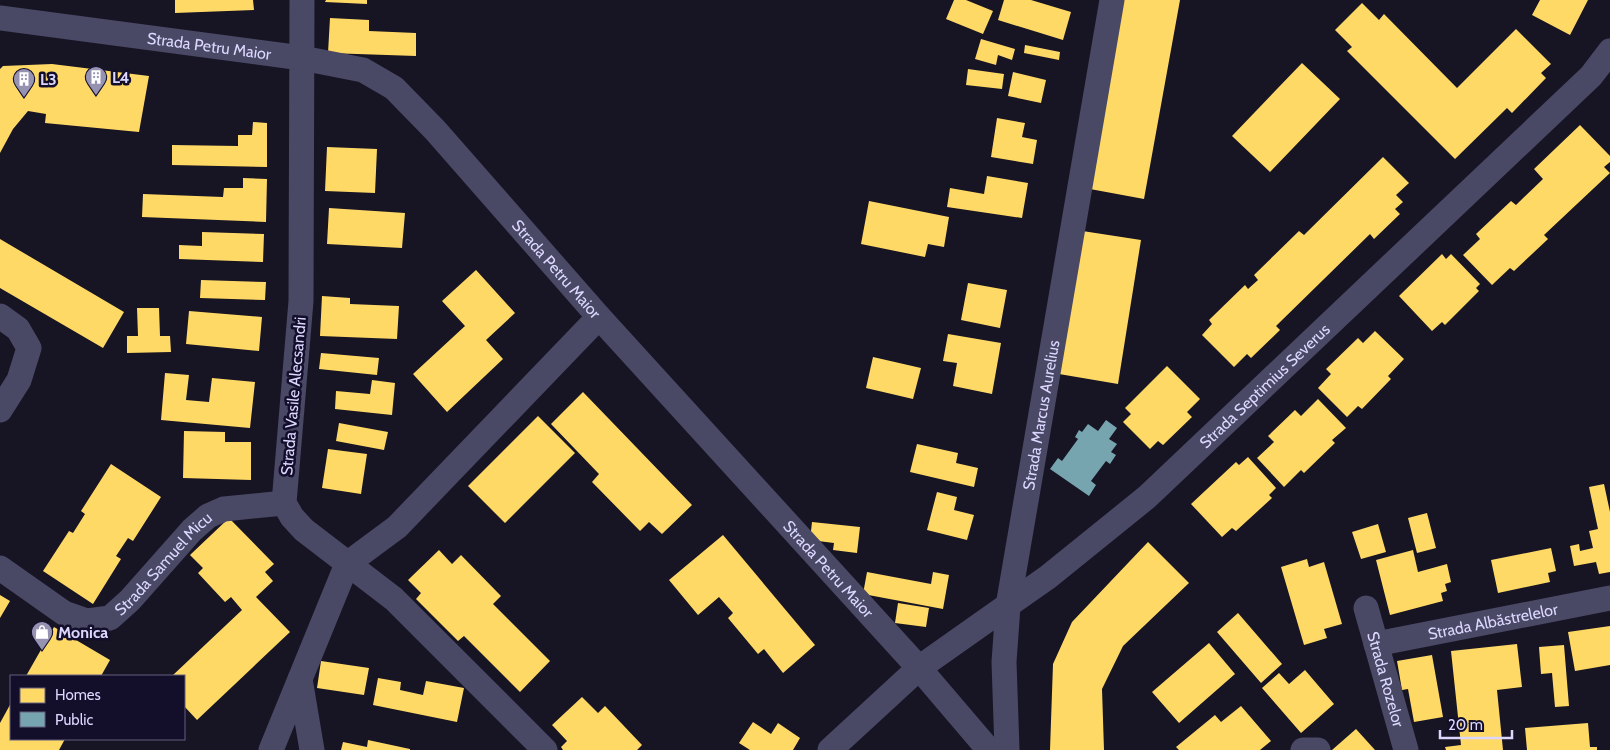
<svg xmlns="http://www.w3.org/2000/svg" width="1610" height="750" font-family="Cabin,sans-serif">
  <rect width="100%" height="100%" fill="#171424"/>
  <path fill="#ffd966" d="M175,0H253L254,10L175,13Z
    M326,0H367V4L325,2Z
    M954,0H966L993,11L983,34L946,19Z
    M1004,0H1031L1071,12L1063,40L998,20Z
    M1119,0H1180L1144,199L1090,189Z
    M1540,0H1588L1570,35L1532,15Z
    M1362,3L1379,20L1384,14L1457,88L1516,29L1551,64L1541,73L1546,78L1512,113L1507,108L1455,159L1347,51L1352,47L1335,30Z
    M330,18L369,20V31L416,33V56L328,53Z
    M981,39L1015,49L1012,60L998,55L996,65L975,59Z
    M1025,45L1060,52L1059,60L1024,53Z
    M1302,63L1340,99L1270,172L1232,136Z
    M52,64L149,76L139,132L45,123L46,114L28,111L13,129L0,153V69L3,66Z
    M968,69L1004,74L1002,89L966,85Z
    M1013,72L1046,80L1041,103L1008,96Z
    M997,118L1025,123L1022,137L1037,140L1033,164L991,157Z
    M253,122L267,123V167L172,165V145L238,146V135H252Z
    M1580,125L1610,156V162L1604,167L1610,173L1544,235L1548,239L1514,271L1510,268L1492,285L1463,255L1480,239L1476,234L1511,201L1516,205L1543,179L1534,169Z
    M327,147L377,149L375,193L325,191Z
    M1383,157L1409,183L1396,195L1403,202L1395,209L1400,214L1374,239L1370,234L1276,326L1280,330L1251,358L1247,354L1234,367L1202,335L1212,324L1209,320L1245,285L1248,289L1258,280L1254,275L1299,231L1304,235Z
    M987,176L1028,183L1022,218L947,207L950,188L984,194Z
    M243,178L267,179L266,222L142,217L143,194L223,197L224,188H243Z
    M869,201L949,217L944,247L928,244L925,257L861,244Z
    M329,208L405,213L402,248L327,244Z
    M1076,230L1141,240L1118,384L1059,374Z
    M202,232L264,234L263,262L179,259V245L202,246Z
    M0,239L124,312L103,348L0,288Z
    M1442,254L1446,259L1451,254L1480,284L1476,288L1479,291L1445,325L1442,322L1432,331L1399,296Z
    M476,270L515,313L486,340L503,359L447,412L413,374L465,326L442,301Z
    M201,280L266,282L265,300L200,298Z
    M968,283L1007,290L1000,328L961,320Z
    M322,296L350,298V304L399,306L397,339L320,336Z
    M137,308H159L160,336H170L171,352L127,353V336H138Z
    M189,311L262,317L259,351L186,344Z
    M1375,331L1404,359L1388,376L1391,379L1362,409L1358,406L1347,417L1318,388L1331,374L1326,369L1358,338L1363,343Z
    M948,334L1001,343L992,394L953,386L957,363L943,361Z
    M321,353L379,358L377,375L319,369Z
    M873,357L921,368L913,399L866,388Z
    M1167,366L1200,399L1187,412L1192,417L1163,445L1158,441L1150,449L1123,422L1131,414L1125,408Z
    M165,373L189,375L186,400L209,402L212,378L255,382L250,428L161,420Z
    M372,380L395,383L392,415L335,409L336,391L370,394Z
    M583,392L692,505L662,534L649,522L640,531L592,482L599,474L551,424Z
    M1318,399L1346,428L1332,440L1335,443L1304,473L1301,470L1284,487L1257,458L1274,442L1268,436L1295,410L1301,416Z
    M538,416L575,453L505,523L468,486Z
    M339,423L388,432L384,450L336,441Z
    M184,431L225,432V442H251V480L183,478Z
    M917,444L958,453L956,463L978,468L974,487L910,472Z
    M328,449L367,454L361,494L322,488Z
    M1248,457L1276,488L1269,495L1272,498L1236,531L1232,528L1222,537L1191,504L1236,462L1239,465Z
    M111,464L161,497L133,541L128,538L116,556L121,559L93,604L43,571L69,531L73,533L85,514L81,511Z
    M1604,484L1610,512V572L1599,574L1596,562L1574,566L1570,546L1579,544L1580,551L1593,548L1589,531L1598,529L1589,487Z
    M937,492L957,497L954,510L974,515L967,540L927,530Z
    M1427,513L1436,548L1417,553L1408,518Z
    M229,518L274,564L265,572L273,581L256,597L290,632L197,720L184,706V676H172L242,610L231,597L225,602L198,573L203,568L190,555Z
    M812,522L860,527L857,553L833,550L834,543L810,540Z
    M1378,524L1386,552L1361,559L1352,532Z
    M723,535L815,645L783,673L764,649L758,654L728,618L733,613L719,597L698,615L669,580Z
    M1148,542L1189,583L1123,646L1102,689L1104,750H1050L1053,664L1072,622Z
    M1551,548L1556,571L1548,573L1550,582L1498,593L1491,560Z
    M439,550L452,564L461,555L501,596L493,604L550,661L520,692L464,636L458,641L416,599L421,593L408,580Z
    M1413,550L1418,572L1447,564L1451,582L1445,584L1447,591L1441,593L1443,601L1390,615L1376,560Z
    M1307,559L1309,567L1324,562L1342,624L1324,629L1327,638L1304,645L1281,567Z
    M867,572L931,584L933,572L949,575L943,609L863,594Z
    M0,595L10,601L0,618Z
    M898,603L929,608L926,627L895,623Z
    M1238,613L1282,664L1261,683L1217,632Z
    M1610,626V665L1575,671L1568,632Z
    M54,627L110,660L101,676H26Z
    M1209,643L1235,674L1179,723L1152,692Z
    M1517,644L1522,687L1497,690L1503,750H1446L1445,747L1461,745L1451,651Z
    M1564,645L1569,706L1555,707L1552,673L1541,674L1539,647Z
    M1432,655L1443,717L1414,722L1408,689L1402,690L1397,661Z
    M321,661L369,668L364,695L317,688Z
    M1305,670L1334,704L1301,733L1262,688L1279,673L1289,684Z
    M378,678L401,682L400,690L423,695L426,681L464,688L457,722L373,705Z
    M582,697L598,713L605,706L642,745L637,750H563L561,747L567,741L552,725Z
    M11,703V739H65L59,750H0V723Z
    M1241,706L1271,741L1260,750H1179L1176,747L1215,715L1221,722Z
    M753,722L771,734L778,723L800,738L793,750H750L739,743Z
    M1588,723L1590,747H1597V750H1527L1525,728Z
    M1356,729L1375,750H1332Z
    M368,740L410,749V750H341L343,742L367,747Z"/>
  <path fill="#76a5af" d="M1106,420L1117,428L1109,439L1117,444L1111,452L1116,455L1110,464L1106,461L1091,481L1096,485L1089,496L1050,469L1058,458L1062,461L1078,439L1075,437L1079,430L1082,432L1088,424L1098,431Z"/>
  <g fill="none" stroke-linecap="round" stroke-linejoin="round">
    <g stroke="#494865" stroke-width="25">
      <path d="M302,0L301,301L284,503L292,517L304,530L394,599L545,750"/>
      <path id="s1" d="M0,18L302,58L363,70L394,88L435,130L599,317L919,668L989,750"/>
      <path d="M0,316L18,329L29,348L19,380L0,410"/>
      <path d="M347,564L397,527L599,317"/>
      <path id="s2" d="M0,568L64,613L87,621L110,618L130,600L192,530L208,516L224,509L284,503"/>
      <path id="s3" d="M1366,608L1406,750"/>
      <path id="s4" d="M1376,644L1610,598"/>
      <path d="M300,679L312,750"/>
      <path d="M271,750L347,564"/>
      <path id="s5" d="M830,750L919,668L1048,577L1147,497L1591,76L1610,51"/>
      <path id="s6" d="M1007,750L1004,662L1008,606L1112,0"/>
      <path d="M1303,750H1318"/>
    </g>
  </g>
  <defs>
    <g id="building-pin" transform="scale(1.125)"><path d="M0 17L-7.5 6A9.5 9.5 0 1 1 7.5 6Z" fill="#9693b2" stroke="#130e2a"/><path d="M-4-6H4V6H1V3H-1V6H-4ZM-2.5-4.3h1.7v1.8h-1.7ZM.8-4.3h1.7v1.8H.8ZM-2.5-1h1.7V.8h-1.7ZM.8-1h1.7V.8H.8Z" fill="#fff"/></g>
    <g id="shop-pin" transform="scale(1.125)"><path d="M0 17L-7.5 6A9.5 9.5 0 1 1 7.5 6Z" fill="#9693b2" stroke="#130e2a"/><path d="M-5-2.5h2.3a2.7 3.5 0 0 1 5.4 0H5L5.5 6h-11ZM-1.5-2.5h3a1.5 2.3 0 0 0-3 0Z" fill="#fff"/></g>
  </defs>
  <g fill-rule="evenodd">
    <use href="#building-pin" x="96" y="77"/>
    <use href="#building-pin" x="24" y="79"/>
    <use href="#shop-pin" x="42" y="632"/>
  </g>
  <g text-anchor="middle" stroke-width="5" stroke-linejoin="round" paint-order="stroke">
    <g font-size="16" fill="#dbd7ff" stroke="#130e2a">
      <text dy="6" stroke="none"><textPath href="#s1" startOffset="211">Strada Petru Maior</textPath></text>
      <text dy="6" stroke="none"><textPath href="#s1" startOffset="646">Strada Petru Maior</textPath></text>
      <text dy="6" stroke="none"><textPath href="#s5" startOffset="568">Strada Septimius Severus</textPath></text>
      <text transform="translate(293 396) rotate(-85)" y="6">Strada Vasile Alecsandri</text>
      <text dy="6" stroke="none"><textPath href="#s6" startOffset="338">Strada Marcus Aurelius</textPath></text>
      <text dy="6" stroke="none"><textPath href="#s2" startOffset="202">Strada Samuel Micu</textPath></text>
      <text dy="6" stroke="none"><textPath href="#s1" startOffset="1051">Strada Petru Maior</textPath></text>
      <text dy="6" stroke="none"><textPath href="#s4" startOffset="119">Strada Albăstrelelor</textPath></text>
      <text dy="6" stroke="none"><textPath href="#s3" startOffset="74">Strada Rozelor</textPath></text>
    </g>
    <g font-size="16" font-weight="bold" fill="#dbd7ff" stroke="#130e2a" text-anchor="start">
      <text x="112" y="83">L4</text>
      <text x="40" y="85">L3</text>
      <text x="58" y="638">Monica</text>
    </g>
  </g>
  <rect x="10" y="675" width="175" height="65" fill="#130e2a" stroke="#635e7f"/>
  <rect x="20" y="688" width="25" height="15" fill="#ffd966" stroke="#635e7f"/>
  <text x="55" y="700" font-size="15" fill="#dbd7ff">Homes</text>
  <rect x="20" y="712" width="25" height="15" fill="#76a5af" stroke="#635e7f"/>
  <text x="55" y="725" font-size="15" fill="#dbd7ff">Public</text>
  <path d="M1440 730v8h72v-8" fill="none" stroke="#dbd7ff" stroke-width="2.5"/>
  <text x="1448" y="730" font-size="15" fill="#dbd7ff" stroke="#130e2a" stroke-width="4" paint-order="stroke">20 m</text>
</svg>
